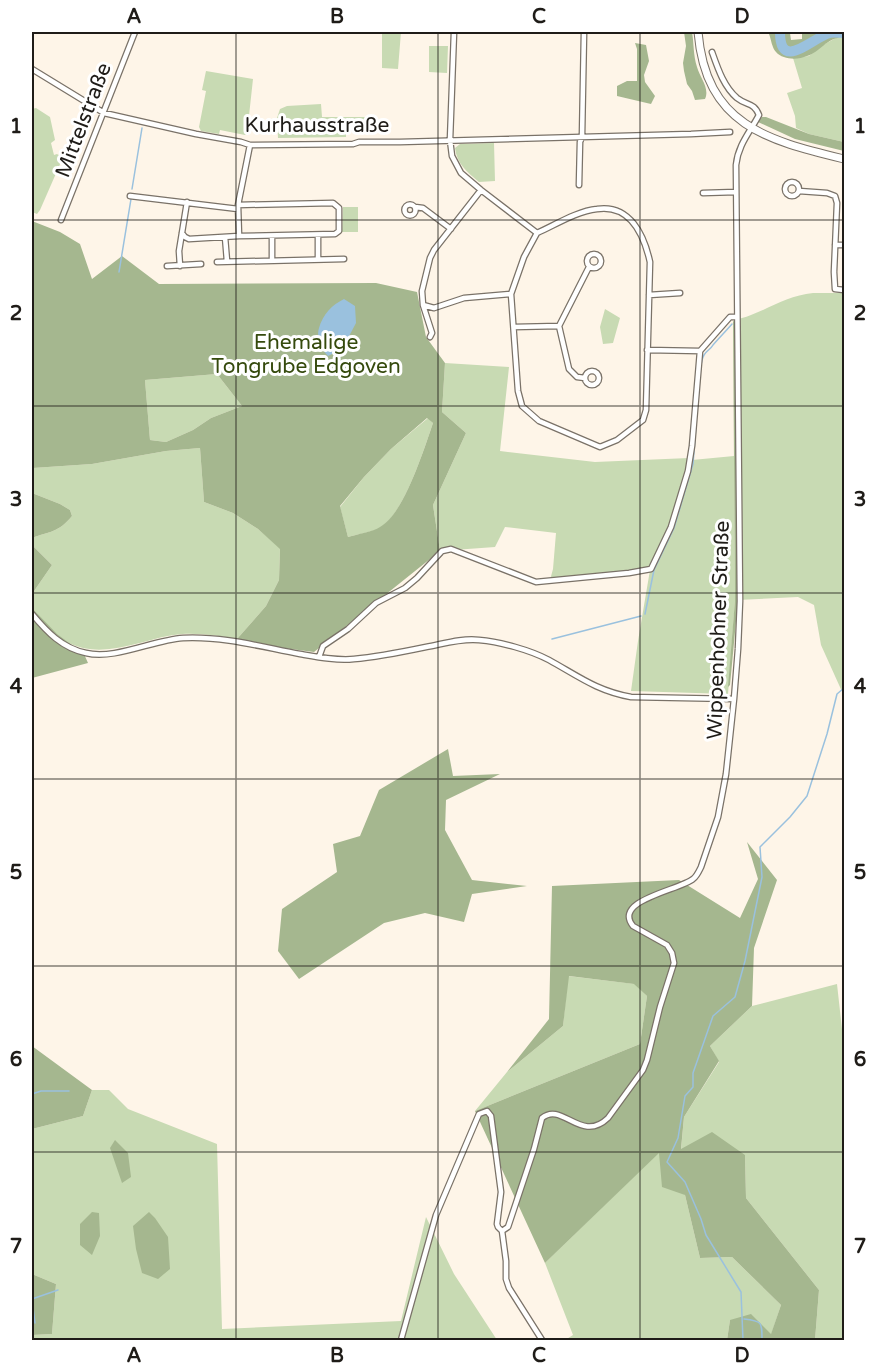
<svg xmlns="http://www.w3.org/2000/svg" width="876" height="1372" font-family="'Varela Round',sans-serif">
  <rect width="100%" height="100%" fill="#fef5e8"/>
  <path fill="#c8dab3" d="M382,32H401L398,69L382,68Z
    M844,37V142L809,134L796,128L795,116L787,93L802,88L793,58L809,56L821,46L836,38Z
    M429,46H448L447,73L429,72Z
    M206,71L253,79L247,134L245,135L220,130L219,134L201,131L199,127L206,91L202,90Z
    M321,104L322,117H367V121H346V137L278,138L277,118L280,109L287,106Z
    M36,108L50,117L55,140L51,143L54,155L57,154L60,156L61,162L40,210L37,214L32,212V109Z
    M494,143L495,181L479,182C467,172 457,164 455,148L460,144Z
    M343,207H358V232H342Z
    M813,293H844V696L821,645L814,605L798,597L738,600L735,322L733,321C739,318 745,318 751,315C772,307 790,295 813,293Z
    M605,309L620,318L613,343L603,344L600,327Z
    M445,363L509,367L500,451L595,462L689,458L692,460L734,456L735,600L728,694L631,691L638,641L650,570L550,580L553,569L556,533L505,527L495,547L440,551L433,505L466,433L442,412Z
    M217,374L242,406L211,418L193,430L166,442L150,440L145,380Z
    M428,418L433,423C424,449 404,514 380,528C373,532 357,534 348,537L340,507L364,477L391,449Z
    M200,448L204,502L233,513L258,529L280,548L279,580L266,606L237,639C219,636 201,633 182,634C145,637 106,661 69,643C54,635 43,620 32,608V594L52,565L32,545V538C50,531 58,533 72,516L70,510L60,504L32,493L33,468L92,464L166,451Z
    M568,976L635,984L647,996L640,1044L475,1111L507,1072L563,1026Z
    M837,984L844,1047V1340H815L819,1290L746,1198L745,1155L681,1150L684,1117L719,1062L710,1046L752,1006Z
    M92,1090H109L128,1109L217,1144L222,1329L401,1321L426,1217L454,1274L497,1340H32V1335L52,1334L56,1284L32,1274V1129L83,1116Z
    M659,1152L685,1195L700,1258L732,1257L781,1305L771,1335L730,1320L727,1340H565L573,1335L545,1263Z"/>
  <path fill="#a5b78f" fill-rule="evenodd" d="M684,32H692C694,43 693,55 697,67C700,78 710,88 705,99L695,100L692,91L687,84L684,71L683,63L686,46Z
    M807,32H844V37C825,38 821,52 807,56C798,60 783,60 776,52C772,48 771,39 769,34L790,33L791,40L802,39V33Z
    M635,43L646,45L649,61L644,75L645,82L655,96L651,104L617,96V86L627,81H637V49Z
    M762,117H766L809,134L844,142V151L795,139L758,122Z
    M32,221L60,232L80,244L92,279L122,256L159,284L376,283L417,292L426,337L445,363L442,412L466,433L433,505L440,551L314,652L275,647L237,639L266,606L279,580L280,549L258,529L233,513L204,502L200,448L166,451L92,464L33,468L32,472ZM217,374L242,406L211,418L193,430L166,442L150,440L145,380ZM427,418L433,423C424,449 404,514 380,527C373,532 357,534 348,537L340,506L364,477L391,449Z
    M733,321L735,322L738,600L730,685L728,687L735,600Z
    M32,493L60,504L70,510L72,516C58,533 50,531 32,538Z
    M32,545L52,565L32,594Z
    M32,608L57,634L84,654L88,663L32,678Z
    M448,749L453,776L500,774L446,800L445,830L472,880L527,886L472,894L464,922L425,913L384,923L299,979L278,951L282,909L337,872L333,844L360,836L379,790Z
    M747,842L777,880L754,948L752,1006L710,1046L719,1061L684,1117L681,1149L712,1132L745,1155L746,1198L819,1290L815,1340H727L730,1320L751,1314L771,1334L781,1305L732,1257L700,1258L685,1195L662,1187L659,1153L545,1263L475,1111L640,1044L647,996L634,984L569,976L563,1026L507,1072L549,1019L552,886L679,880L740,918L758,879Z
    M32,1046L92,1090L83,1116L32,1129Z
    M115,1140L128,1153L131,1177L122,1183L110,1148Z
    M92,1212L99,1213L100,1236L92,1255L80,1245V1224Z
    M149,1212L155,1218L168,1237L170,1269L158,1279L142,1273L136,1249L133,1226Z
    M32,1274L56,1284L52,1334L32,1335Z"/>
  <path fill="#9ac1de" d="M344,299L355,306L356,323L347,340L338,351L328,356L320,347C319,341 317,334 319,328C323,314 332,305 344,299Z"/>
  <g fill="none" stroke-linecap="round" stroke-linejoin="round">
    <path stroke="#9ac1de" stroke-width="1.5" d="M132,189L142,128
      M119,272L131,199
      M697,412C698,398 698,365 704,355C706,351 711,349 713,345C719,338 726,331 732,324
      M645,614L654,570L674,528L693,464L696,425
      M552,639L641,616
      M32,1094L41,1091H69
      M32,1299L58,1290
      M32,1300L35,1323
      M744,1319C762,1321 762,1322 762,1339L763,1340
      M743,1340L741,1292L706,1235L701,1219L685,1182L667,1162L678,1138L685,1096L693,1087V1073L713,1016L735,997L745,961L762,877L760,847L790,817L807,796L827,734L837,694L844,688"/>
    <path stroke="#9ac1de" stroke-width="10" d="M780,32C780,73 813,37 830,33C834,32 840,33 844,33"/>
    <g stroke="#7a7268" stroke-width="7">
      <path id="street" d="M454,32L450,140L452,156L461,173L481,190L537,233
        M32,69L104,113L196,134L241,142L250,145L353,144L359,142H400L691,134L730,132
        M785 189a7 7 0 1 1 14 0a7 7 0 1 1-14 0Z
        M579,185L580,142L582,137L584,32
        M481,190L434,250L430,258L422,291L423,305L434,308L464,298L511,294L518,391L522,406L539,421L600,447L617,440L643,420L646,410L650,262C644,235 630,204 597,209C577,211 555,225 537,233
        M799,191L827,193L835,196L837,203L834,272L835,289L844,290
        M703,193L736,192
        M130,196L238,209
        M404.5 210a5.5 5.5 0 1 1 11 0a5.5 5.5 0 1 1-11 0Z
        M238,205L333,203L339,208V231L335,234L239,236L238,205L250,145
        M415,207L423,208L451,229
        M61,220L135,32
        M182,233L185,237L189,239L239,236
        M318,235V259
        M272,236V260
        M225,237L227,261
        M835,245H844
        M587 261a7 7 0 1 1 14 0a7 7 0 1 1-14 0Z
        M217,262L344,259
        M167,266L201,264
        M180,266L179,251L187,202
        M511,294L524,257L537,233
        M649,295L680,293
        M423,305L432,333L430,337
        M514,327L559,326
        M647,350L700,351
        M585 378a7 7 0 1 1 14 0a7 7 0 1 1-14 0Z
        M585,378L577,377L569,369L559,326L589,267
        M32,614C47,632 62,648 86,653C115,660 153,640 183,638C223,636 262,647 300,654C317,657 337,661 354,659C378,657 402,652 426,647C443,644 461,638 479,640C501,642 530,650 549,660C578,676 597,691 631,697L734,699
        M319,657L323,646L348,629L376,603L405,588L417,578L442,551L451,549L536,582L629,573L651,569L671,527L688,471L692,446L700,351L730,317H737
        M502,1231L506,1261V1279L509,1288L542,1340
        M401,1340L436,1215L479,1114L487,1111L491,1116L501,1192L497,1224L498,1227L502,1231L508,1227L534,1149L542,1118C562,1101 581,1144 608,1118L643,1070L647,1060L660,1007L674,963L672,953L667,945L633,926C612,900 680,890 693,879C697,876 699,871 701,867L718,817L726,774L734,699L738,649L740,601L736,165C738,145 750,132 759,115C754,102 747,106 737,98C724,87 718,69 712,52"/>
    </g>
    <g stroke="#7a7268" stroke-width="9">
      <path id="secondary" d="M698,32C706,125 766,140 844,159"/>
    </g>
    <use href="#street" stroke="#fff" stroke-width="4.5"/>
    <use href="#secondary" stroke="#fff" stroke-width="7"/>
  </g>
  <path fill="none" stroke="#1f1c18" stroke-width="1.5" stroke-opacity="0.55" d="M236,32V1340M438,32V1340M640,32V1340M32,220H844M32,406H844M32,593H844M32,779H844M32,966H844M32,1152H844"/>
  <g text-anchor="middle" stroke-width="6" stroke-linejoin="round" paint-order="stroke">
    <g font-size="21" fill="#1f1c18" stroke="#fff">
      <text transform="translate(83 120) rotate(-69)" y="7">Mittelstraße</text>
      <text x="317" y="132">Kurhausstraße</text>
      <text transform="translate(718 630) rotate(-88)" y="7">Wippenhohner Straße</text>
    </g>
    <g font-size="21" fill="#354a0d" stroke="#fff">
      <text x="306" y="349">Ehemalige<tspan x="306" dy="24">Tongrube Edgoven</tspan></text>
    </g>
  </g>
  <rect width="876" height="1372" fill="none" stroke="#ffffff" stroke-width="66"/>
  <rect x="33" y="33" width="810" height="1306" fill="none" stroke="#1f1c18" stroke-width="2"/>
  <g font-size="20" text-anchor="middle" font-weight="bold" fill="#1f1c18">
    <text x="134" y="23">A</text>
    <text x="337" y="23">B</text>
    <text x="539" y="23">C</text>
    <text x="742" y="23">D</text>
    <text x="16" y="133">1</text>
    <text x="860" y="133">1</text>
    <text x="16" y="320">2</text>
    <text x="860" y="320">2</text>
    <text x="16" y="506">3</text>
    <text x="860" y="506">3</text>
    <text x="16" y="693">4</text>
    <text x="860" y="693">4</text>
    <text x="16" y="879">5</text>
    <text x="860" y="879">5</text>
    <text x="16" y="1066">6</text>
    <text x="860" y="1066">6</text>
    <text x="16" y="1253">7</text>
    <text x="860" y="1253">7</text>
    <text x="134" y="1362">A</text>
    <text x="337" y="1362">B</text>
    <text x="539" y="1362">C</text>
    <text x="742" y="1362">D</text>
  </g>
</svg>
